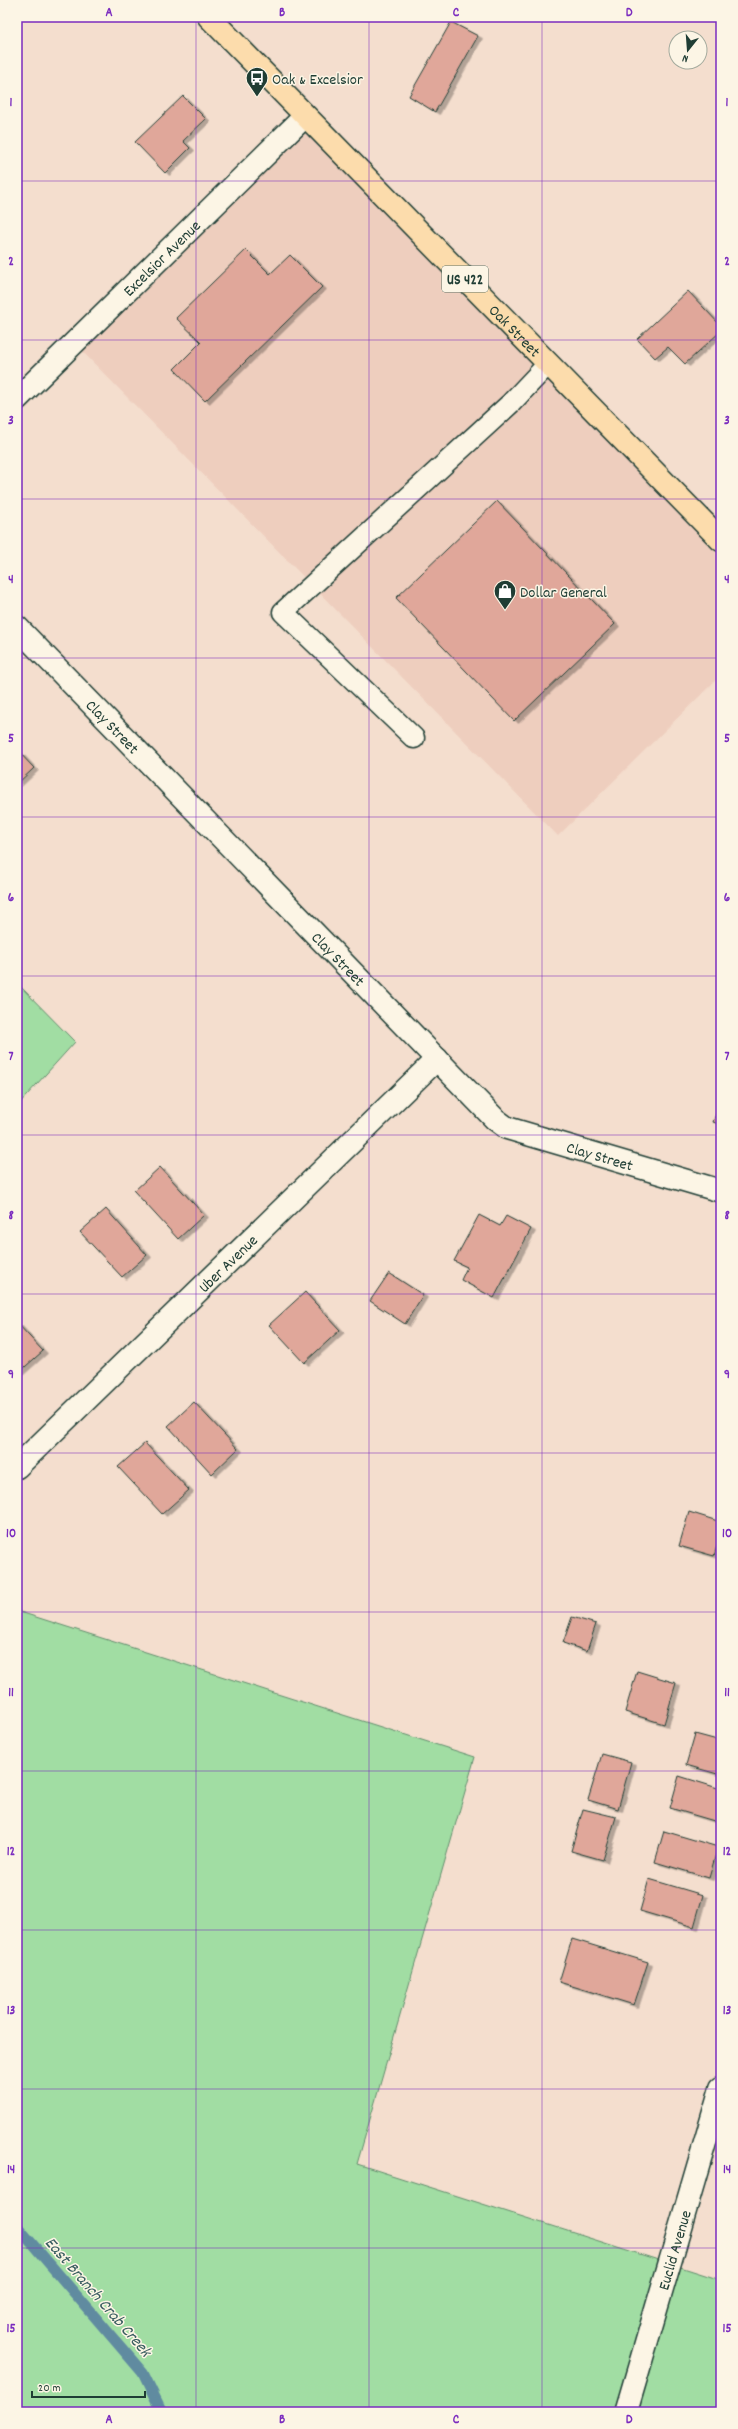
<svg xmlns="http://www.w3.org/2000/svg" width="738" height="2429" font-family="Dekko,sans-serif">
  <defs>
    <filter id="shadow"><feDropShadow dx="4.5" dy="2.5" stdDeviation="0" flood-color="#0004"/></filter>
  </defs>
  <rect width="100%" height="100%" fill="#f4dece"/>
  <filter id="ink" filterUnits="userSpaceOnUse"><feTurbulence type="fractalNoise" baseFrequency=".025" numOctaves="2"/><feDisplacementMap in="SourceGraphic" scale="8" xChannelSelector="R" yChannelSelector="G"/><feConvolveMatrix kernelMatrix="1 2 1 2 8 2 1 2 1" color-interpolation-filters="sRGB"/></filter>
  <g filter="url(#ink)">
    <path fill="#eecebe" d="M305,116L721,540V675L558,836L74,343Z"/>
    <path fill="#a1dda3" stroke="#608d6c" d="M17,983L75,1042L17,1106Z
      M17,1611L475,1757L357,2164L721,2280V2412H17Z"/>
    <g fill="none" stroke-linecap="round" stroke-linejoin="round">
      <path stroke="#608ba0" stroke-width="11" d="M17,2226L143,2373L162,2412"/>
    </g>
    <path fill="#e0a79a" stroke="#1f3d34" filter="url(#shadow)" d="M451,22L478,36L435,112L409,96Z
      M183,96L206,119L183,141L190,148L165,173L135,142Z
      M246,250L270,274L290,255L322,287L205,401L174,369L201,342L176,318Z
      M688,291L721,326V331L685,364L668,347L655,358L637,339Z
      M497,501L615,624L514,721L396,598Z
      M17,750L34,768L17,784Z
      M721,1101V1125L713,1122Z
      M160,1167L204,1215L178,1239L134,1191Z
      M106,1209L147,1255L122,1277L80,1232Z
      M479,1215L500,1226L506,1216L531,1229L494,1298L461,1280L467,1267L454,1261Z
      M389,1273L423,1295L405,1324L370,1301Z
      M305,1292L340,1330L304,1363L269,1325Z
      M17,1323L43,1351L17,1374Z
      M194,1402L238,1449L212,1474L168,1426Z
      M145,1443L189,1490L162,1514L118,1467Z
      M689,1512L721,1522V1532L714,1556L679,1546Z
      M572,1617L596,1624L587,1651L563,1643Z
      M637,1671L676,1683L664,1724L625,1712Z
      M695,1734L721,1741V1775L686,1765Z
      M602,1754L631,1762L618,1809L588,1800Z
      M679,1776L721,1789V1823L670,1808Z
      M583,1809L616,1817L603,1860L571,1851Z
      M664,1831L718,1847L709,1878L655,1862Z
      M649,1879L703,1895L694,1927L640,1911Z
      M572,1939L648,1962L634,2005L559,1982Z"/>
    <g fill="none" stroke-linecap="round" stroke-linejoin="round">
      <g stroke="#1f3d34" stroke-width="23">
        <path id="lane" d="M414,738L283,612L511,403L548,364"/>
      </g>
      <g stroke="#1f3d34" stroke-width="25">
        <g id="street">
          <path id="s1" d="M17,399L305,116"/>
          <path id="s2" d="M17,627L495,1119L507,1128L721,1191"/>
          <path id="s3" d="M17,1467L437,1059"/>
          <path id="s4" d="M626,2412L721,2088"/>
        </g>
      </g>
      <g stroke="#1f3d34" stroke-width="25">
        <g id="highway">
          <path id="s5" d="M209,17L721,540"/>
        </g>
      </g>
      <use href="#lane" stroke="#fcf5e5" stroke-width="20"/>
      <use href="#street" stroke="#fcf5e5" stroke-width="22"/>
      <use href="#highway" stroke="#fcdcac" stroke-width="22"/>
    </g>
  </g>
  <path fill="none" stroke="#7b2cbf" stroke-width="1" stroke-opacity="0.55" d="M196,17V2412M369,17V2412M542,17V2412M17,181H721M17,340H721M17,499H721M17,658H721M17,817H721M17,976H721M17,1135H721M17,1294H721M17,1453H721M17,1612H721M17,1771H721M17,1930H721M17,2089H721M17,2248H721"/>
  <defs>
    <g id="bus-pin" transform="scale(1.15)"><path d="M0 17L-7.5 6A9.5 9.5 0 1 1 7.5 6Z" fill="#1f3d34" stroke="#fcf5e5"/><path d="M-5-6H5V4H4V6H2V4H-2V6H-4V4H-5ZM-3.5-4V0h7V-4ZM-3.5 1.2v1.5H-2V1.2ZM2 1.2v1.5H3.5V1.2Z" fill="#fff"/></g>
    <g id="shop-pin" transform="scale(1.15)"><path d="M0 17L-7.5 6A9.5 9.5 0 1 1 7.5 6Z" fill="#1f3d34" stroke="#fcf5e5"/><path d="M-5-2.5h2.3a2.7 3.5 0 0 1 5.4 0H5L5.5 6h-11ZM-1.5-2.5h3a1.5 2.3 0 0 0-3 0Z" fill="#fff"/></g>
  </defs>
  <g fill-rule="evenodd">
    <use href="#bus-pin" x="257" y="78"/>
    <use href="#shop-pin" x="505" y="591"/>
  </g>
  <g text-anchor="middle" stroke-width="3" stroke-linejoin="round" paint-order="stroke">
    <rect fill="#fcf5e5" stroke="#617469" stroke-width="1" x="442" y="266" width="46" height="26" rx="3"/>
    <g font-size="15" font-weight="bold" fill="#1f3d34">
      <text x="465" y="284">US 422</text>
    </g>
    <g font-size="16" fill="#1f3d34" stroke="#fcf5e5" text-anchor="start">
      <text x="272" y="84">Oak &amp; Excelsior</text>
      <text x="520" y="597">Dollar General</text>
    </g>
    <g font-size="16" fill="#1f3d34" stroke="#fcf5e5">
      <text dy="6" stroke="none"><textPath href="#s1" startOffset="202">Excelsior Avenue</textPath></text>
      <text dy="6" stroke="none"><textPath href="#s5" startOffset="438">Oak Street</textPath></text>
      <text dy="6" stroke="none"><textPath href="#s2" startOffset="138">Clay Street</textPath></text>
      <text dy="6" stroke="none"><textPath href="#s2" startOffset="462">Clay Street</textPath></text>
      <text dy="6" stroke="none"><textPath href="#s2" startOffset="798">Clay Street</textPath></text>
      <text dy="6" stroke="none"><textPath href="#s3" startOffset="293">Uber Avenue</textPath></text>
      <text dy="6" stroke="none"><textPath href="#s4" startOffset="169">Euclid Avenue</textPath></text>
    </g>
    <g font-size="17" font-style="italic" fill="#3a5e61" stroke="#fcf5e5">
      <text transform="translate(99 2296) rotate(49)" y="6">East Branch Crab Creek</text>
    </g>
  </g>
  <rect width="738" height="2429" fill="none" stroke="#fcf5e5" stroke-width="44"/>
  <g transform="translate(688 50) rotate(197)"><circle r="19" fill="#fcf5e5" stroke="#a4ab9e"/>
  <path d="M0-3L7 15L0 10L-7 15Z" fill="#1f3d34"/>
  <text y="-6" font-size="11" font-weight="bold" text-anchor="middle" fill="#1f3d34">N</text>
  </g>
  <path d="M32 2391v6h113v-6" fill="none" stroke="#1f3d34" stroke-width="2"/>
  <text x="38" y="2391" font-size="12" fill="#1f3d34" stroke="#fcf5e5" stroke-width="3" paint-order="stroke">20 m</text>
  <rect x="22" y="22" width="694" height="2385" fill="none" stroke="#7b2cbf" stroke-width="1.5"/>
  <g font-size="13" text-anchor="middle" font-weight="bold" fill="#7b2cbf">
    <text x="109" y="16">A</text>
    <text x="282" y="16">B</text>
    <text x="456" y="16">C</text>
    <text x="629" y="16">D</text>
    <text x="11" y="106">1</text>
    <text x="727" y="106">1</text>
    <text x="11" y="265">2</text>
    <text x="727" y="265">2</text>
    <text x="11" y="424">3</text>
    <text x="727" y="424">3</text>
    <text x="11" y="583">4</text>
    <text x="727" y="583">4</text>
    <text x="11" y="742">5</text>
    <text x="727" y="742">5</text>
    <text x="11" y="901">6</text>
    <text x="727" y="901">6</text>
    <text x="11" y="1060">7</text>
    <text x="727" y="1060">7</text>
    <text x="11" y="1219">8</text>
    <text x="727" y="1219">8</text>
    <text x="11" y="1378">9</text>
    <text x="727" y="1378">9</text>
    <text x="11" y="1537">10</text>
    <text x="727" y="1537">10</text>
    <text x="11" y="1696">11</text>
    <text x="727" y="1696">11</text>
    <text x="11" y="1855">12</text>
    <text x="727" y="1855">12</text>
    <text x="11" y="2014">13</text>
    <text x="727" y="2014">13</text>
    <text x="11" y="2173">14</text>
    <text x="727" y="2173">14</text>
    <text x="11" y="2332">15</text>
    <text x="727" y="2332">15</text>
    <text x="109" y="2423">A</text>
    <text x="282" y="2423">B</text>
    <text x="456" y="2423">C</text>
    <text x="629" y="2423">D</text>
  </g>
</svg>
